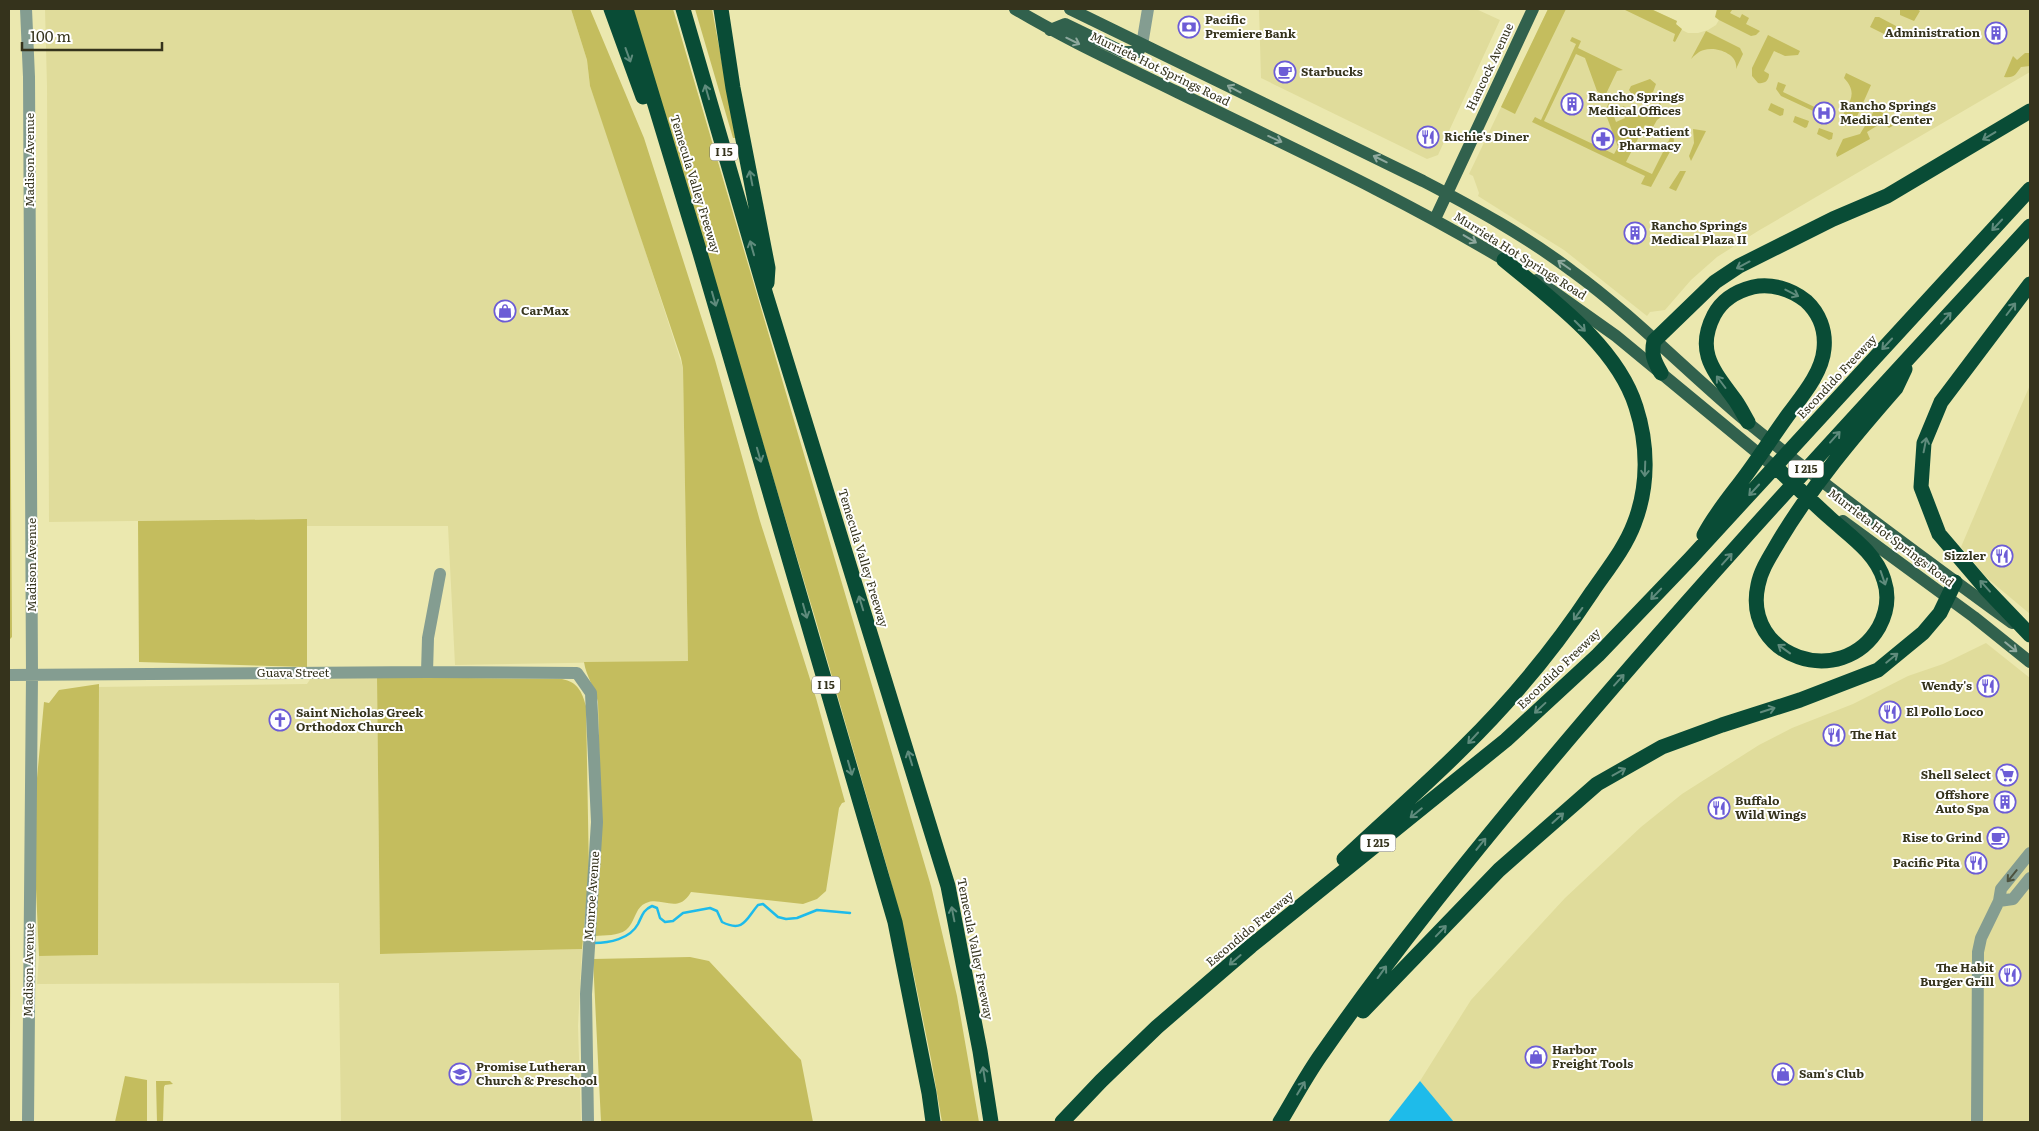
<svg xmlns="http://www.w3.org/2000/svg" width="2039" height="1131" font-family="Literata,serif">
  <rect width="100%" height="100%" fill="#ebe8af"/>
  <path fill="#e0dc9b" d="M45,9H571L587,60L590,86L617,163L683,368L688,661L455,665L448,526H307V519L49,522L47,86Z
    M1259,9H1476L1500,20L1438,155L1427,159L1261,78Z
    M1548,9H1651L1677,21L1676,24L1682,30L1688,33H1698L1708,30L1716,25L1720,18L1723,9H2030V72L1758,231L1717,257L1691,280L1665,310L1650,312L1647,316L1564,250L1478,196L1479,193L1473,176L1469,174Z
    M2030,385V614L1987,578L1961,547Z
    M1986,643L2030,678V1122H1454L1438,1104L1420,1081L1471,1000L1565,898L1641,827L1682,794L1759,745L1792,728L1853,704L1908,676L1943,664Z
    M377,677L380,954L582,949L578,1026L581,1122H341L339,983L37,984L39,956L98,955L99,687L307,684L311,678Z
    M9,876L11,993L9,1076Z"/>
  <path fill="#c4bd5e" d="M571,9H590L644,138L715,360L760,521L816,698L845,802L842,803L839,808L826,891L817,899L803,904L691,892C678,915 662,896 646,903C635,907 635,923 626,930C618,936 605,935 595,936C602,858 600,780 598,702C595,688 586,676 584,662L688,661L683,368L681,358L590,86L587,60Z
    M633,9H673L931,886L957,996L979,1122H942L931,1059L913,971L889,874L816,621Z
    M695,9H712L736,138H733Z
    M1548,9H1566L1515,114L1501,107Z
    M1623,9H1651L1677,21L1676,24L1682,29L1675,42L1673,41L1675,34Z
    M1717,9H1730L1732,10L1730,13L1740,18L1742,14L1749,18L1746,24L1760,31L1756,35L1751,36L1719,20L1715,17Z
    M1900,9H1917L1920,11L1914,21L1900,15Z
    M1875,17H1879L1896,26L1897,33L1894,39L1870,27Z
    M1706,31L1740,48L1743,54L1736,69C1739,54 1716,46 1704,50C1699,51 1695,55 1691,59Z
    M1768,35L1800,51L1798,55L1785,56L1774,51L1764,71L1769,74C1769,81 1764,84 1758,83L1752,76V68Z
    M1572,37L1581,41L1578,48L1623,70L1617,71L1605,96L1597,91L1585,58L1576,54L1544,121L1614,154L1618,147L1605,112L1609,102L1616,122L1625,118L1622,109L1623,106L1639,113L1641,110L1646,113L1656,106L1658,107L1659,103L1656,100L1658,98L1665,114L1657,120L1653,127L1645,125L1626,162L1652,174L1670,138L1663,132L1668,128L1671,129L1674,140L1673,146L1651,187L1641,184L1645,176L1532,122L1535,117L1541,120L1576,44L1570,41Z
    M2025,53H2030V66L2021,67C2015,75 2015,78 2004,77L2013,56L2017,60Z
    M1846,73L1871,85L1855,121L1852,125L1847,126L1840,123C1845,105 1861,96 1844,78Z
    M1650,79L1656,84L1653,92L1636,98L1629,96L1631,93L1629,90L1631,86Z
    M1778,82L1786,85L1783,92L1823,111L1827,105L1833,107L1835,110L1832,115L1824,116L1781,96L1776,89Z
    M1771,103L1784,109L1783,115L1780,116L1768,110Z
    M1880,105L1883,106L1881,112L1898,121L1901,115L1904,119L1889,128L1883,122L1867,132L1870,139L1837,157L1836,154L1843,139L1860,134L1874,111Z
    M1795,116L1809,121L1807,127L1805,128L1793,122Z
    M1819,128L1833,133L1832,139L1829,140L1817,134Z
    M1693,129L1706,131L1691,161L1689,156L1694,143Z
    M9,167L12,637L9,640Z
    M1680,171H1686L1676,191L1669,188Z
    M307,519V667L139,662L138,521Z
    M377,677L562,679C578,682 582,692 586,706L589,874L582,949L380,954Z
    M99,684L98,955L39,956L36,889V789L44,702L49,703L59,690Z
    M690,957L709,961L801,1060L813,1122H601L593,959Z
    M125,1076L147,1080V1122H115Z
    M156,1081H170L173,1084L165,1085L164,1087L163,1122H157Z"/>
  <path fill="#1ebbea" d="M1420,1081L1454,1122H1388Z"/>
  <g fill="none" stroke-linecap="round" stroke-linejoin="round">
    <path stroke="#1ebbea" stroke-width="2.5" d="M594,943C609,943 630,939 638,924C642,916 643,910 652,906L657,908L660,918L665,922L673,921L683,913L710,908L717,911L722,922C744,933 746,919 758,905L763,904L778,917L786,919L797,918L817,910L850,913"/>
    <path stroke="#849d91" stroke-width="12" d="M26,9L29,77L32,675L28,1122
      M1142,45L1148,9
      M427,672L428,638L440,574
      M9,675L427,672L577,673L591,693L597,822L586,994L588,1122
      M1999,901L2013,899L2030,878
      M1977,1122L1978,952L1981,938L1999,901L2001,889L2030,853"/>
    <path stroke="#31614d" stroke-width="12" d="M1015,9C1067,40 1122,65 1177,92C1290,147 1404,199 1511,264
      M1070,9L1423,181C1475,208 1526,236 1572,271C1634,316 1688,373 1747,422C1833,492 1923,558 2012,623
      M1050,30L1065,24L1123,52H1138L1142,45
      M1435,219L1533,9
      M1537,280L1616,336L1782,473
      M1843,521L1974,617L2030,662"/>
    <path stroke="#094c36" stroke-width="15" d="M611,9L643,97
      M626,9L700,253L895,922L929,1093L933,1122
      M683,9L766,295L948,886L980,1051L991,1122
      M721,9L733,88L768,268L767,283
      M2030,284L1941,402L1924,443L1921,487L1939,534L1986,589L2030,635
      M1661,373C1654,361 1651,354 1654,341L1715,282L1739,266L1833,219L1887,196L2030,111
      M1780,471C1797,487 1813,503 1830,518C1850,536 1876,553 1884,580C1889,595 1887,612 1879,627C1842,691 1742,657 1758,585C1761,569 1771,555 1779,541C1812,486 1854,436 1896,388L1905,369
      M1704,535C1714,516 1727,500 1740,483C1757,461 1772,437 1788,415C1802,396 1822,373 1824,349C1826,330 1819,313 1806,301C1791,289 1771,283 1753,287C1737,291 1722,300 1714,315C1695,352 1714,371 1735,400C1740,407 1744,415 1748,422
      M1344,859C1383,822 1424,787 1462,749C1510,702 1555,648 1592,592C1607,570 1625,548 1634,524C1649,486 1648,444 1636,407C1617,346 1551,299 1504,260
      M1363,1011L1499,870L1597,784L1662,747L1722,725L1800,700L1878,670L1923,633L1940,613L1955,582
      M1062,1122L1101,1081L1157,1027L1251,946L1506,740L1598,655L1690,559L2030,189
      M1280,1122C1294,1099 1307,1074 1323,1052C1389,957 1462,867 1536,778C1694,588 1863,408 2030,226"/>
  </g>
  <defs><path id="oneway-shaft" d="M-6 0H5M1.5-3L5.5 0L1.5 3" fill="none" stroke-width="1.6" stroke-linecap="round" stroke-linejoin="round" transform="scale(1.25)"/></defs>
  <g stroke="#8ea89d">
    <use href="#oneway-shaft" transform="translate(1073 41) rotate(26)"/>
    <use href="#oneway-shaft" transform="translate(1234 89) rotate(-152)"/>
    <use href="#oneway-shaft" transform="translate(1275 139) rotate(24)"/>
    <use href="#oneway-shaft" transform="translate(1380 159) rotate(-154)"/>
    <use href="#oneway-shaft" transform="translate(1470 239) rotate(31)"/>
    <use href="#oneway-shaft" transform="translate(1564 265) rotate(-145)"/>
    <use href="#oneway-shaft" transform="translate(2011 647) rotate(39)"/>
  </g>
  <g stroke="#5f8b7c">
    <use href="#oneway-shaft" transform="translate(628 55) rotate(70)"/>
    <use href="#oneway-shaft" transform="translate(707 92) rotate(-106)"/>
    <use href="#oneway-shaft" transform="translate(1989 136) rotate(149)"/>
    <use href="#oneway-shaft" transform="translate(751 178) rotate(-101)"/>
    <use href="#oneway-shaft" transform="translate(1997 225) rotate(133)"/>
    <use href="#oneway-shaft" transform="translate(752 248) rotate(-106)"/>
    <use href="#oneway-shaft" transform="translate(1743 265) rotate(152)"/>
    <use href="#oneway-shaft" transform="translate(1792 293) rotate(27)"/>
    <use href="#oneway-shaft" transform="translate(714 299) rotate(74)"/>
    <use href="#oneway-shaft" transform="translate(2011 309) rotate(-53)"/>
    <use href="#oneway-shaft" transform="translate(1946 318) rotate(-48)"/>
    <use href="#oneway-shaft" transform="translate(1580 326) rotate(45)"/>
    <use href="#oneway-shaft" transform="translate(1887 344) rotate(133)"/>
    <use href="#oneway-shaft" transform="translate(1721 382) rotate(-127)"/>
    <use href="#oneway-shaft" transform="translate(1835 437) rotate(-48)"/>
    <use href="#oneway-shaft" transform="translate(1925 445) rotate(-79)"/>
    <use href="#oneway-shaft" transform="translate(759 455) rotate(74)"/>
    <use href="#oneway-shaft" transform="translate(1645 469) rotate(92)"/>
    <use href="#oneway-shaft" transform="translate(1754 490) rotate(133)"/>
    <use href="#oneway-shaft" transform="translate(1727 559) rotate(-48)"/>
    <use href="#oneway-shaft" transform="translate(1883 578) rotate(71)"/>
    <use href="#oneway-shaft" transform="translate(1985 586) rotate(-132)"/>
    <use href="#oneway-shaft" transform="translate(1656 594) rotate(134)"/>
    <use href="#oneway-shaft" transform="translate(861 603) rotate(-107)"/>
    <use href="#oneway-shaft" transform="translate(805 611) rotate(74)"/>
    <use href="#oneway-shaft" transform="translate(1578 614) rotate(126)"/>
    <use href="#oneway-shaft" transform="translate(1784 649) rotate(-144)"/>
    <use href="#oneway-shaft" transform="translate(1892 658) rotate(-39)"/>
    <use href="#oneway-shaft" transform="translate(1619 680) rotate(-48)"/>
    <use href="#oneway-shaft" transform="translate(1540 708) rotate(137)"/>
    <use href="#oneway-shaft" transform="translate(1768 710) rotate(-18)"/>
    <use href="#oneway-shaft" transform="translate(1473 738) rotate(133)"/>
    <use href="#oneway-shaft" transform="translate(910 758) rotate(-107)"/>
    <use href="#oneway-shaft" transform="translate(850 768) rotate(74)"/>
    <use href="#oneway-shaft" transform="translate(1619 772) rotate(-29)"/>
    <use href="#oneway-shaft" transform="translate(1416 813) rotate(141)"/>
    <use href="#oneway-shaft" transform="translate(1558 818) rotate(-42)"/>
    <use href="#oneway-shaft" transform="translate(1481 844) rotate(-51)"/>
    <use href="#oneway-shaft" transform="translate(953 914) rotate(-101)"/>
    <use href="#oneway-shaft" transform="translate(1441 931) rotate(-46)"/>
    <use href="#oneway-shaft" transform="translate(1235 960) rotate(139)"/>
    <use href="#oneway-shaft" transform="translate(1382 972) rotate(-54)"/>
    <use href="#oneway-shaft" transform="translate(984 1074) rotate(-99)"/>
    <use href="#oneway-shaft" transform="translate(1301 1088) rotate(-59)"/>
  </g>
  <use stroke="#4d533f" href="#oneway-shaft" transform="translate(2012 876) rotate(129)"/>
  <defs>
    <g id="bank-ring" transform="scale(1.125)"><circle r="9.5" fill="#fff" stroke="#6c5cd6" stroke-width="1.5"/><path d="M-6-4H6V4H-6ZM0-2.3a2.3 2.3 0 1 0 0 4.6a2.3 2.3 0 1 0 0-4.6Z" fill="#6c5cd6"/></g>
    <g id="building-ring" transform="scale(1.125)"><circle r="9.5" fill="#fff" stroke="#6c5cd6" stroke-width="1.5"/><path d="M-4-6H4V6H1V3H-1V6H-4ZM-2.5-4.3h1.7v1.8h-1.7ZM.8-4.3h1.7v1.8H.8ZM-2.5-1h1.7V.8h-1.7ZM.8-1h1.7V.8H.8Z" fill="#6c5cd6"/></g>
    <g id="cafe-ring" transform="scale(1.125)"><circle r="9.5" fill="#fff" stroke="#6c5cd6" stroke-width="1.5"/><path d="M-5.5-4.5H6V0H3Q3 3.5 0 3.5H-2.5Q-5.5 3.5-5.5 0ZM3-3.2v2h1.7v-2ZM-6 4.5H4V6H-6Z" fill="#6c5cd6"/></g>
    <g id="hospital-ring" transform="scale(1.125)"><circle r="9.5" fill="#fff" stroke="#6c5cd6" stroke-width="1.5"/><path d="M-5-5h3v3.5h4V-5h3V5h-3V1.5h-4V5h-3Z" fill="#6c5cd6"/></g>
    <g id="restaurant-ring" transform="scale(1.125)"><circle r="9.5" fill="#fff" stroke="#6c5cd6" stroke-width="1.5"/><path d="M-5-6h1v4h1v-4h1v4h1v-4h1v5L-1.5 .5V6h-2V.5L-5-1ZM5-6V6H3V1.5H1.5Q1.5-4 5-6Z" fill="#6c5cd6"/></g>
    <g id="pharmacy-ring" transform="scale(1.125)"><circle r="9.5" fill="#fff" stroke="#6c5cd6" stroke-width="1.5"/><path d="M-2-6h4v4h4v4h-4v4h-4v-4h-4v-4h4Z" fill="#6c5cd6"/></g>
    <g id="shop-ring" transform="scale(1.125)"><circle r="9.5" fill="#fff" stroke="#6c5cd6" stroke-width="1.5"/><path d="M-5-2.5h2.3a2.7 3.5 0 0 1 5.4 0H5L5.5 6h-11ZM-1.5-2.5h3a1.5 2.3 0 0 0-3 0Z" fill="#6c5cd6"/></g>
    <g id="church-ring" transform="scale(1.125)"><circle r="9.5" fill="#fff" stroke="#6c5cd6" stroke-width="1.5"/><path d="M-1.2-6h2.4v3.5h3.3v2.4h-3.3V6h-2.4V-.1h-3.3v-2.4h3.3Z" fill="#6c5cd6"/></g>
    <g id="supermarket-ring" transform="scale(1.125)"><circle r="9.5" fill="#fff" stroke="#6c5cd6" stroke-width="1.5"/><path d="M-6-5.5h2.5l.6 2H6L4.5 2H-2.5L-4.4-4H-6ZM-1.5 3.2a1.3 1.3 0 1 0 .1 0ZM3 3.2a1.3 1.3 0 1 0 .1 0Z" fill="#6c5cd6"/></g>
    <g id="school-ring" transform="scale(1.125)"><circle r="9.5" fill="#fff" stroke="#6c5cd6" stroke-width="1.5"/><path d="M0-5L7-2L0 1L-7-2ZM-4 1L0 2.5L4 1V4Q0 6-4 4Z" fill="#6c5cd6"/></g>
  </defs>
  <g fill-rule="evenodd">
    <use href="#bank-ring" x="1189" y="27"/>
    <use href="#building-ring" x="1996" y="33"/>
    <use href="#cafe-ring" x="1285" y="72"/>
    <use href="#building-ring" x="1572" y="104"/>
    <use href="#hospital-ring" x="1824" y="113"/>
    <use href="#restaurant-ring" x="1428" y="137"/>
    <use href="#pharmacy-ring" x="1603" y="139"/>
    <use href="#building-ring" x="1635" y="233"/>
    <use href="#shop-ring" x="505" y="311"/>
    <use href="#restaurant-ring" x="2002" y="556"/>
    <use href="#restaurant-ring" x="1988" y="686"/>
    <use href="#restaurant-ring" x="1890" y="712"/>
    <use href="#church-ring" x="280" y="720"/>
    <use href="#restaurant-ring" x="1834" y="735"/>
    <use href="#supermarket-ring" x="2007" y="775"/>
    <use href="#building-ring" x="2005" y="802"/>
    <use href="#restaurant-ring" x="1719" y="808"/>
    <use href="#cafe-ring" x="1998" y="838"/>
    <use href="#restaurant-ring" x="1976" y="863"/>
    <use href="#restaurant-ring" x="2010" y="975"/>
    <use href="#shop-ring" x="1536" y="1057"/>
    <use href="#school-ring" x="460" y="1074"/>
    <use href="#shop-ring" x="1783" y="1074"/>
  </g>
  <g text-anchor="middle" stroke-width="4" stroke-linejoin="round" paint-order="stroke">
    <g fill="#fff" stroke="#727060" stroke-width="1">
      <rect x="710" y="143.5" width="28" height="17" rx="4"/>
      <rect x="1788.5" y="460.5" width="35" height="17" rx="4"/>
      <rect x="812" y="676.5" width="28" height="17" rx="4"/>
      <rect x="1360.5" y="834.5" width="35" height="17" rx="4"/>
    </g>
    <g font-size="11" font-weight="bold" fill="#35331c">
      <text x="724" y="156">I 15</text>
      <text x="1806" y="473">I 215</text>
      <text x="826" y="689">I 15</text>
      <text x="1378" y="847">I 215</text>
    </g>
    <g font-size="12" font-weight="bold" fill="#35331c" stroke="#fff" text-anchor="start">
      <text x="1205" y="24">Pacific<tspan x="1205" dy="14">Premiere Bank</tspan></text>
      <text x="1980" y="37" text-anchor="end">Administration</text>
      <text x="1301" y="76">Starbucks</text>
      <text x="1588" y="101">Rancho Springs<tspan x="1588" dy="14">Medical Offices</tspan></text>
      <text x="1840" y="110">Rancho Springs<tspan x="1840" dy="14">Medical Center</tspan></text>
      <text x="1619" y="136">Out-Patient<tspan x="1619" dy="14">Pharmacy</tspan></text>
      <text x="1444" y="141">Richie's Diner</text>
      <text x="1651" y="230">Rancho Springs<tspan x="1651" dy="14">Medical Plaza II</tspan></text>
      <text x="521" y="315">CarMax</text>
      <text x="1986" y="560" text-anchor="end">Sizzler</text>
      <text x="1972" y="690" text-anchor="end">Wendy's</text>
      <text x="1906" y="716">El Pollo Loco</text>
      <text x="296" y="717">Saint Nicholas Greek<tspan x="296" dy="14">Orthodox Church</tspan></text>
      <text x="1850" y="739">The Hat</text>
      <text x="1991" y="779" text-anchor="end">Shell Select</text>
      <text x="1989" y="799" text-anchor="end">Offshore<tspan x="1989" dy="14">Auto Spa</tspan></text>
      <text x="1735" y="805">Buffalo<tspan x="1735" dy="14">Wild Wings</tspan></text>
      <text x="1982" y="842" text-anchor="end">Rise to Grind</text>
      <text x="1960" y="867" text-anchor="end">Pacific Pita</text>
      <text x="1994" y="972" text-anchor="end">The Habit<tspan x="1994" dy="14">Burger Grill</tspan></text>
      <text x="1552" y="1054">Harbor<tspan x="1552" dy="14">Freight Tools</tspan></text>
      <text x="476" y="1071">Promise Lutheran<tspan x="476" dy="14">Church &amp; Preschool</tspan></text>
      <text x="1799" y="1078">Sam's Club</text>
    </g>
    <g font-size="12" fill="#35331c" stroke="#fff">
      <text transform="translate(1490 67) rotate(-65)" y="4">Hancock Avenue</text>
      <text transform="translate(1160 69) rotate(26)" y="4">Murrieta Hot Springs Road</text>
      <text transform="translate(30 160) rotate(-90)" y="4">Madison Avenue</text>
      <text transform="translate(695 184) rotate(73)" y="4">Temecula Valley Freeway</text>
      <text transform="translate(1520 256) rotate(32)" y="4">Murrieta Hot Springs Road</text>
      <text transform="translate(1837 377) rotate(-47)" y="4">Escondido Freeway</text>
      <text transform="translate(1891 538) rotate(37)" y="4">Murrieta Hot Springs Road</text>
      <text transform="translate(863 558) rotate(73)" y="4">Temecula Valley Freeway</text>
      <text transform="translate(32 565) rotate(-90)" y="4">Madison Avenue</text>
      <text transform="translate(1559 669) rotate(-44)" y="4">Escondido Freeway</text>
      <text x="293" y="677">Guava Street</text>
      <text transform="translate(592 896) rotate(-86)" y="4">Monroe Avenue</text>
      <text transform="translate(1250 929) rotate(-40)" y="4">Escondido Freeway</text>
      <text transform="translate(975 949) rotate(79)" y="4">Temecula Valley Freeway</text>
      <text transform="translate(29 970) rotate(-89)" y="4">Madison Avenue</text>
    </g>
  </g>
  <rect width="2039" height="1131" fill="none" stroke="#35331c" stroke-width="20"/>
  <path d="M22 42v8h140v-8" fill="none" stroke="#35331c" stroke-width="2.5"/>
  <text x="30" y="42" font-size="15" fill="#35331c" stroke="#ffffff" stroke-width="4" paint-order="stroke">100 m</text>
</svg>
